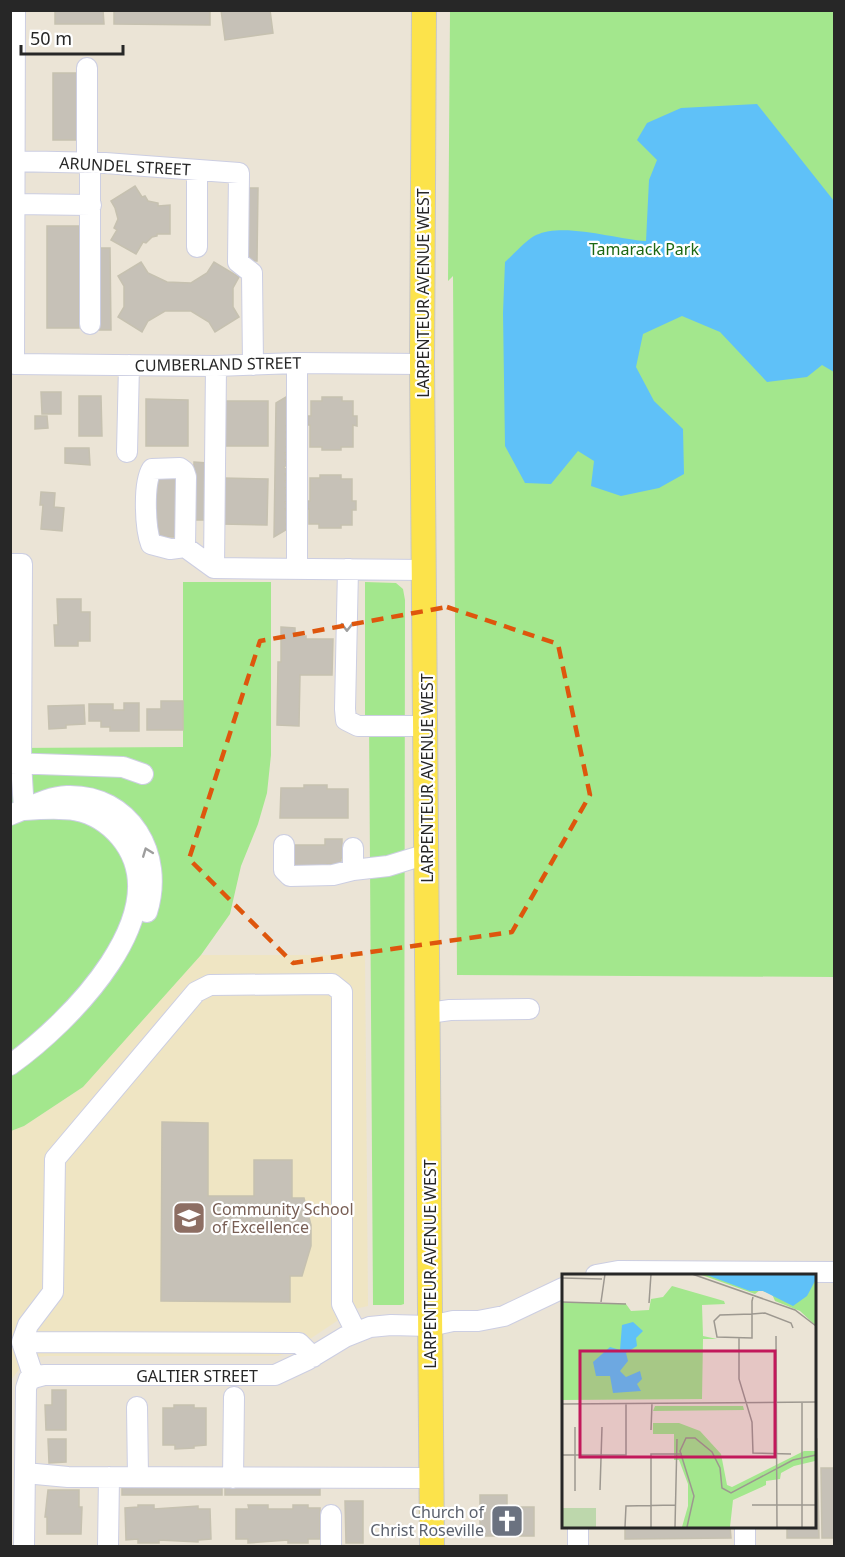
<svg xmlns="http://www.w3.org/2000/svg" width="845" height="1557" font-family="'Noto Sans',sans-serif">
  <rect width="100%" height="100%" fill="#ebe4d6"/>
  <path fill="#efe5c3" d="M201,955H365L368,1306L355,1309L292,1351L278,1356H47L37,1357L20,1368L11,1380V1131L24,1126L83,1087Z"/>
  <path fill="#a3e78d" d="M450,11H834V977L457,975L453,276L448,281Z
    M183,582H271V755L267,793L258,824L241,866L230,914L201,955L83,1087L24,1126L11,1131V748L183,747Z
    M365,582L396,583L403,589L405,600L404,1298V1304L401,1305H373L369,717H365Z"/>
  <path fill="#5fc1f8" d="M757,104L834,201V372L822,365L807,377L767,382L720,332L682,316L643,334L636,367L654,401L683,429L684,474L659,488L621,496L591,486L594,461L578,451L551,484L525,483L505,446L503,313L505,262C513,255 527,239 536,235C564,222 615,239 646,241L649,180L657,160L637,140L647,123L681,108Z"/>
  <path fill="#c6c1b7" stroke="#c6c1b0" stroke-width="1.5" d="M55,10H103L104,24H55Z
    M114,10H210V25L114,24Z
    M221,10H270L273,33L225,40Z
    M53,73H80L79,140H53Z
    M135,186L142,197L145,196L148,201L158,203V206L170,205V234H157V236L152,237L146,243L143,242L136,254L111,240L117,230L114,228L118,219L115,208L111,201Z
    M245,188H258L257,261H245Z
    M47,226H79V328H47Z
    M97,248H110L111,330H97Z
    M141,262L148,273L167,282L191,283L207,273L214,262L239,277L233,288V307L239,317L215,332L209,322L191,311H165L148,321L142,332L118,317L124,307V286L118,276Z
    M41,392H61V414H42Z
    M79,396H101L102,436H79Z
    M286,397L290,403V410L287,412L290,416L286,418L290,424L286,426L289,430L286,432L289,437L286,439L290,444L286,447L289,451L285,453L288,458L285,460L287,465L284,467L288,472L285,474L288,479L285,481L289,486L285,488L289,493L286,495L288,500L285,502L288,507L285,509L289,515L286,517L289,521L286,524L289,528L274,537L276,403Z
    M322,397H342V401H353V416H357V426L353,425V447H341V450H322V447H310V425H306V416H311V401H322Z
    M146,399L188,400V446H146Z
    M224,401H268V446H224Z
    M35,416H47L48,428L35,429Z
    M65,448H89L90,465L65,463Z
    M194,462L207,463L206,520H193Z
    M153,474H180L179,537H153Z
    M320,475H341V479H352V501H356V510H352V525H341V528H319V524H309V509H305V501H310V478H320Z
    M223,478L268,479L267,525L222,524Z
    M41,492L55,493L54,507L64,508L62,531L41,529L43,505H40Z
    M57,599H81V612H90V641H78V646H55L54,625H58Z
    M281,627L295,628V636H306V639H333L332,675H300L299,726L277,725L278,662H281Z
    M161,701H183V730H147V709H161Z
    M124,703H139V731H110V727H101V721H89V704H113V710H124Z
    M84,705L85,724L66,725V728L49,729L48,706Z
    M304,785H327V789H348V818H280L281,788H304Z
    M325,839H342V849H346V858H341V864H327V870H290V845H325Z
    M162,1122L208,1123V1196H254V1160H292V1198H304L311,1225V1246L302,1276H290V1302L161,1301Z
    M52,1390H66V1430H46L45,1405H52Z
    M174,1405H194V1408H206V1445L194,1446V1448L175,1449V1445H163V1408H174Z
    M48,1439H66V1462L49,1463Z
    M814,1439H817L819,1538H787V1526H814Z
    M821,1468H834V1538H822Z
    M122,1480H222V1495H122Z
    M225,1481H320V1495H225Z
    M48,1490H79V1507H82L81,1534H47V1517H45Z
    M480,1495H507V1507H534V1536H480Z
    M345,1501H363V1543H346Z
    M138,1505H154V1509L198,1506V1509H210L211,1539L198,1540V1542L159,1540V1543H138V1539L126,1540L125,1508L138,1507Z
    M248,1505H268V1509H293V1505H308V1508H320V1539H308V1543H288V1540L248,1543V1539H236V1509H249Z
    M625,1526H730L731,1538L625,1539Z"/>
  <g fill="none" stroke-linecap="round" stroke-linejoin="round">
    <g stroke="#cccee2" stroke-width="22">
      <path id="minor" d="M15,10L14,364L216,366L297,363L422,364
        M10,161L105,163L239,173L238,262L252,273L253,365
        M87,162V68
        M197,170V247
        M15,204L91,205
        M90,324V162
        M297,363V568
        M127,452L129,365
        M185,547L170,549L151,544C145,528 143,483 152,469L180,468L184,471L186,477L185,547L214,568
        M10,564H22L21,763L24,810
        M214,568L425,570
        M214,568L216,366
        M348,569L345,709L346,720L358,726H426
        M10,763L123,767L143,774
        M10,815C29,808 46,797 67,796C131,794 165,855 147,912
        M284,845V870L290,876L333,875L353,870V848
        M353,870L388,866L427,854
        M429,1013L450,1010L529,1009
        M10,1065C68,1024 182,911 120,837C93,805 62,807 24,810
        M596,1275L618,1271L834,1272
        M22,1342L290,1343H299L313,1357
        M34,1378L22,1342L28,1325L53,1292L55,1159L196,992L210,985L332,984L342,992V1304L356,1332
        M137,1407L138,1477
        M25,1473L68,1477L432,1478
        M233,1478L234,1397
        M331,1515V1546
        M578,1526V1546
        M745,1526V1546
        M24,1546L26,1388L29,1379L44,1375H275L307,1360L345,1337L370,1327L391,1325L430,1326L453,1321H478L504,1316L563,1288
        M108,1546L109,1477"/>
    </g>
    <g stroke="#c7c7c7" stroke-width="26">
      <path id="major" d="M424,10L422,364L432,1546"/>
    </g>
    <use href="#minor" stroke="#fff" stroke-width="20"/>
    <use href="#major" stroke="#fce34b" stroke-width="24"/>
  </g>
  <defs><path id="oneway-chevron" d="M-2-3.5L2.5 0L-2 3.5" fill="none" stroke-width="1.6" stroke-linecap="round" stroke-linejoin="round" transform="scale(1.5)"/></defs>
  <g stroke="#9e9e9e">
    <use href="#oneway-chevron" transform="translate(347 627) rotate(91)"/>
    <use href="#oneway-chevron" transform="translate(147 852) rotate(-111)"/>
  </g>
  <path fill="none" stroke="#de560d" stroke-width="4.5" stroke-dasharray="12 8" stroke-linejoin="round" d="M447,607L558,644L590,795L512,932L293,963L189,859L260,641Z"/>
  <defs>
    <g id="school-square" transform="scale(1.725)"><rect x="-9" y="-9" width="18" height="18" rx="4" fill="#8d6e63" stroke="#fff"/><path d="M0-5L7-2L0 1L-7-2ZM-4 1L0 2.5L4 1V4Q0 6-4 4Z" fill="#fff"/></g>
    <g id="church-square" transform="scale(1.725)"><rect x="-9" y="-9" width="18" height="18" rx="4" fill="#6b7280" stroke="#fff"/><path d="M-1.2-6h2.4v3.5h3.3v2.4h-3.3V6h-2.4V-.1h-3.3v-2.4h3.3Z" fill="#fff"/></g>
  </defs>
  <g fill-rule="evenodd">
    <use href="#school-square" x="189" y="1218"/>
    <use href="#church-square" x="507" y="1521"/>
  </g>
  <g text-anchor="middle" stroke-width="4.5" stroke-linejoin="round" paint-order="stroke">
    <g font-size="16" fill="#272727" stroke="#fff">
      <text transform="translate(125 166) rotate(3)" y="6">ARUNDEL STREET</text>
      <text transform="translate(423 293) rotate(-90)" y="6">LARPENTEUR AVENUE WEST</text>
      <text transform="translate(218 364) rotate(-1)" y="6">CUMBERLAND STREET</text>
      <text transform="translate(427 778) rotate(-90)" y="6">LARPENTEUR AVENUE WEST</text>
      <text transform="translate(430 1264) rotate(-90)" y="6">LARPENTEUR AVENUE WEST</text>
      <text x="197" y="1382">GALTIER STREET</text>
    </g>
    <g font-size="16" fill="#1c6813" stroke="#fff">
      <text x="644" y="255">Tamarack Park</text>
    </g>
    <g font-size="16" fill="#785e54" stroke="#fff" text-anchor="start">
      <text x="212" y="1215">Community School<tspan x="212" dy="18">of Excellence</tspan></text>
    </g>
    <g font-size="16" fill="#5b616d" stroke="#fff" text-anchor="end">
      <text x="484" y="1518">Church of<tspan x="484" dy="18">Christ Roseville</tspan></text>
    </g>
  </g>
  <g transform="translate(562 1274)">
    <rect width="254" height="254" fill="#ebe4d6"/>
    <path d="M137,0H253V51L238,37L213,27L210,20L198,16L193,20ZM110,12L162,27L163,30L140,31L141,62L155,65H141L140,125L0,126V28L64,30L69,37L87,36L89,25L101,23ZM93,132H181L182,136L91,137ZM91,149H117L138,157L159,180L165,211L170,213L242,177H253V187L232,192L219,199L218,205L204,207V211L171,226L168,253H120L126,232V210L117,186H112V160H91Z" fill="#a3e78d"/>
    <path d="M0,234H34V253H0Z" fill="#bdd7ac"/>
    <path d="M142,0H253V7L245,22L231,32L201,17H188ZM71,48L81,57L74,64L75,72L64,79L66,87L58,97L64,103L78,97L80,105L75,110L79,117L51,119L48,102H34L31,88L48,73L58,76L60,51Z" fill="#5fc1f8"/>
    <path fill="none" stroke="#9d9890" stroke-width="1.5" d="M130,0L233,36L254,52M0,4L40,5M191,23L190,27V64L155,63L152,47L158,41L190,40L203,39L229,49L231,54M0,28L64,30M39,28L43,0M87,29L89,0M214,62L215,253M177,64V105L190,148L191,179L229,180M0,130L254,128M89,156L90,129M0,181H64V130M38,216L40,153M13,217V153M190,231H254M63,253L64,232L114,231M89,253V180H120M113,253L115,165M125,253L132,222L118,177L124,164H133L150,178L158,194L160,214L169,219L231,186L254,181M240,253V128"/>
    <path fill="#c2185b" fill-opacity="0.15" stroke="#c2185b" stroke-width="3" d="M18,77H213V183H18Z"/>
    <rect width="254" height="254" fill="none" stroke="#272727" stroke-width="3"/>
  </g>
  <rect width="845" height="1557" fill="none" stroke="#272727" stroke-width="24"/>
  <path d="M21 45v9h102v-9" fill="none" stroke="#272727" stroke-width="3"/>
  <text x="30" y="45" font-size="18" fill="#272727" stroke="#ffffff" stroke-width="4.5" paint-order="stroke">50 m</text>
</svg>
